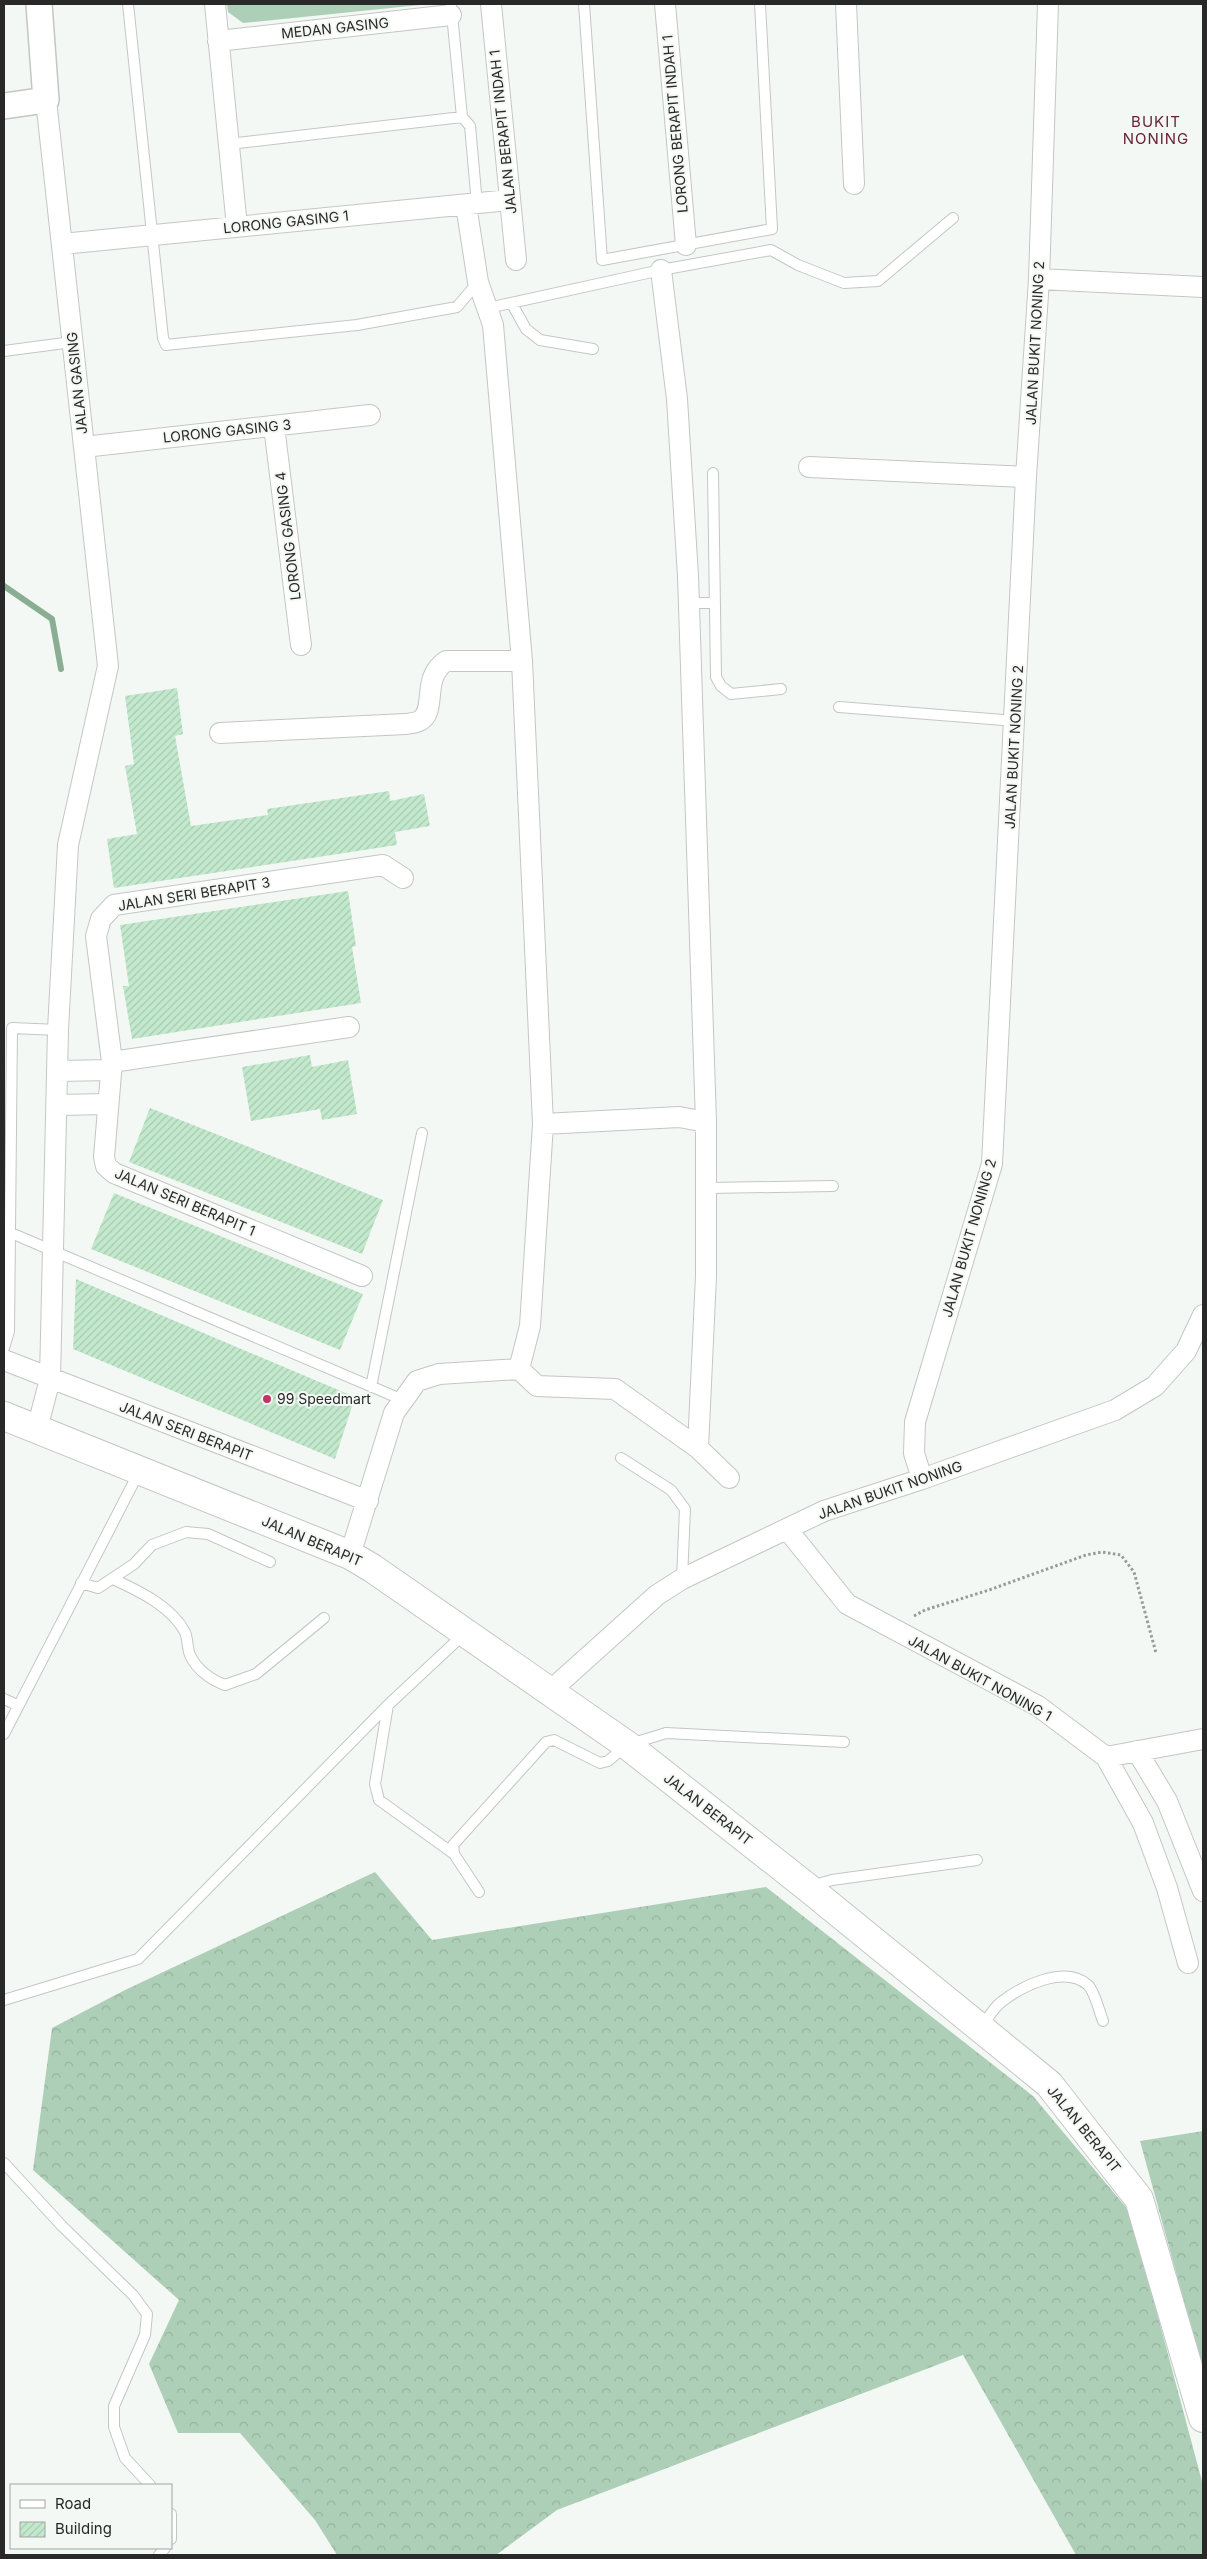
<svg xmlns="http://www.w3.org/2000/svg" width="1207" height="2559" font-family="Inter,sans-serif">
  <defs>
    <pattern id="forest-crowns" width="20" height="18" patternUnits="userSpaceOnUse" patternTransform="scale(1.25)"><rect width="20" height="18" fill="#aecfb7"/><path d="M2 6a3 3 0 1 1 6 0M12 15a3 3 0 1 1 6 0" fill="none" stroke="#96b29d"/></pattern>
    <pattern id="building-hatch" width="6" height="6" patternUnits="userSpaceOnUse" patternTransform="scale(1.25)"><rect width="6" height="6" fill="#c3e9cd"/><path d="M-1 1l2-2M0 6l6-6M5 7l2-2" fill="none" stroke="#a8c8b0"/></pattern>
  </defs>
  <rect width="100%" height="100%" fill="#f4f8f5"/>
  <path fill="url(#forest-crowns)" d="M375,1872L432,1940L766,1887L1033,2096L1130,2212L1203,2485V2555H1076L963,2355L557,2510L496,2555H337L315,2520L240,2433H178L149,2364L179,2300L33,2170L52,2028L125,1990Z
    M1203,2131V2371L1140,2141Z"/>
  <path fill="#aecfb7" d="M227,4H430L243,23L228,12Z"/>
  <g fill="none" stroke-linecap="round" stroke-linejoin="round">
    <path stroke="#8aae94" stroke-width="6" d="M4,586L52,619L61,669"/>
  </g>
  <path fill="url(#building-hatch)" d="M177,688L183,734L175,736L191,826L268,815L267,809L389,791L390,801L424,794L430,826L395,832L397,845L114,888L107,839L137,834L125,766L134,764L125,696Z
    M348,891L356,946L352,947L361,1003L132,1039L123,986H129L120,925Z
    M310,1055L312,1067L348,1060L357,1114L322,1120L320,1109L251,1121L242,1067Z
    M150,1108L383,1200L362,1254L129,1162Z
    M114,1193L363,1294L340,1350L91,1249Z
    M76,1279L355,1397L335,1459L73,1349Z"/>
  <g fill="none" stroke-linecap="round" stroke-linejoin="round">
    <g stroke="#c3c7c4" stroke-width="12">
      <path id="service" d="M128,4L163,338L166,345L357,325L457,307L478,282
        M451,4L462,117L470,126L477,204
        M584,4L602,260L772,229L760,4
        M229,144L462,117
        M512,304L526,329L540,340L593,349
        M488,308L661,270L771,250L798,265L844,283L878,281L953,218
        M4,351L72,342
        M713,473L716,677L721,686L731,694L781,689
        M689,603H715
        M839,707L1016,721
        M708,1188L833,1186
        M4,1230L403,1400
        M4,1348L9,1331L12,1028L58,1030
        M371,1387L422,1133
        M621,1458L671,1490L685,1509L682,1579
        M113,1579C139,1591 171,1606 185,1632C188,1639 187,1648 190,1655C196,1669 211,1680 225,1685L256,1674L324,1618
        M81,1583L98,1588L134,1564L152,1545L186,1532L208,1534L270,1562
        M4,1699L17,1705
        M388,1705L375,1784L379,1800L454,1854
        M4,1734L139,1472
        M811,1886L832,1880L977,1860
        M479,1892L454,1854L453,1845L546,1742L554,1740L600,1763L608,1761L627,1745L666,1733L844,1742
        M4,2000L138,1959L388,1705L464,1634
        M981,2028C987,2020 992,2010 1000,2003C1020,1987 1064,1964 1088,1985C1095,1992 1099,2011 1103,2021
        M4,2163L62,2226L133,2295L147,2314L145,2335L114,2406V2427L125,2458L150,2485
        M171,2514V2539
        M159,2555L165,2548"/>
    </g>
    <g stroke="#c3c7c4" stroke-width="22">
      <path id="minor" d="M215,4L237,227
        M491,4L516,260
        M665,4L686,245
        M846,4L854,184
        M218,41L451,15
        M62,244L510,200
        M661,270L677,399L688,576L706,1122V1276L698,1448
        M1039,279L1203,287
        M274,426L301,645
        M84,447L370,415
        M809,467L1026,477
        M220,733L406,724C411,723 418,723 421,720C437,709 421,678 446,661H522
        M112,1062L349,1027
        M58,1071L111,1070
        M57,1105L107,1104
        M543,1124L679,1117L706,1122
        M362,1276L114,1173L106,1166L104,1157L112,1062L96,936L101,919L114,905L383,865L403,878
        M4,1360L368,1501
        M519,1369L537,1386L615,1389L698,1448L729,1478
        M37,1429L50,1379L58,1030L68,845L108,666L46,100
        M922,1479L914,1453L915,1422L992,1164L1026,477L1039,279L1048,4
        M787,1529L847,1604L1038,1706L1106,1757L1203,1739
        M350,1555L394,1413L417,1381L439,1374L519,1369L530,1326L543,1124L522,661L493,325L478,282L466,205
        M549,1692L657,1595L682,1579L824,1511L922,1479L1115,1410L1155,1386L1186,1351L1203,1315
        M1137,1751L1167,1801L1203,1891
        M1106,1757L1143,1823L1167,1888L1188,1963"/>
    </g>
    <g stroke="#c3c7c4" stroke-width="28">
      <path id="tertiary" d="M4,106L46,100L39,4"/>
    </g>
    <g stroke="#c3c7c4" stroke-width="30">
      <path id="secondary" d="M4,1416L350,1555L372,1568L627,1745L807,1887L1049,2084L1139,2199L1203,2418"/>
    </g>
    <path stroke="#999b99" stroke-width="3" stroke-dasharray="2.5 2.5" stroke-linecap="butt" d="M914,1616L925,1610L989,1590L1086,1555L1102,1552L1121,1555L1134,1572L1156,1653"/>
    <use href="#service" stroke="#fff" stroke-width="10"/>
    <use href="#minor" stroke="#fff" stroke-width="20"/>
    <use href="#tertiary" stroke="#fff" stroke-width="25"/>
    <use href="#secondary" stroke="#fff" stroke-width="28"/>
  </g>
  <circle fill="#c03466" stroke="#f4f8f5" stroke-width="2" cx="267" cy="1399" r="5"/>
  <g text-anchor="middle" stroke-width="4" stroke-linejoin="round" paint-order="stroke">
    <g font-size="14" fill="#272827" stroke="#f4f8f5">
      <text transform="translate(335 28) rotate(-6)" y="5">MEDAN GASING</text>
      <text transform="translate(675 124) rotate(-95)" y="5">LORONG BERAPIT INDAH 1</text>
      <text transform="translate(503 132) rotate(-96)" y="5">JALAN BERAPIT INDAH 1</text>
      <text transform="translate(286 222) rotate(-6)" y="5">LORONG GASING 1</text>
      <text transform="translate(1035 343) rotate(-87)" y="5">JALAN BUKIT NONING 2</text>
      <text transform="translate(77 383) rotate(-96)" y="5">JALAN GASING</text>
      <text transform="translate(227 431) rotate(-6)" y="5">LORONG GASING 3</text>
      <text transform="translate(288 536) rotate(-97)" y="5">LORONG GASING 4</text>
      <text transform="translate(1014 747) rotate(-87)" y="5">JALAN BUKIT NONING 2</text>
      <text transform="translate(194 894) rotate(-9)" y="5">JALAN SERI BERAPIT 3</text>
      <text transform="translate(185 1202) rotate(23)" y="5">JALAN SERI BERAPIT 1</text>
      <text transform="translate(969 1238) rotate(-74)" y="5">JALAN BUKIT NONING 2</text>
      <text transform="translate(186 1431) rotate(21)" y="5">JALAN SERI BERAPIT</text>
      <text transform="translate(890 1490) rotate(-19)" y="5">JALAN BUKIT NONING</text>
      <text transform="translate(312 1541) rotate(23)" y="5">JALAN BERAPIT</text>
      <text transform="translate(980 1678) rotate(29)" y="5">JALAN BUKIT NONING 1</text>
      <text transform="translate(708 1809) rotate(38)" y="5">JALAN BERAPIT</text>
      <text transform="translate(1084 2129) rotate(51)" y="5">JALAN BERAPIT</text>
    </g>
    <g font-size="14" fill="#272827" stroke="#f4f8f5" text-anchor="start">
      <text x="277" y="1404">99 Speedmart</text>
    </g>
    <g font-size="15" letter-spacing="1" fill="#672339" stroke="#f4f8f5">
      <text x="1156" y="127">BUKIT<tspan x="1156" dy="17">NONING</tspan></text>
    </g>
  </g>
  <rect width="1207" height="2559" fill="none" stroke="#272827" stroke-width="10"/>
  <rect x="10" y="2484" width="162" height="65" fill="#f4f8f5" stroke="#a2a5a3"/>
  <rect x="20" y="2500" width="25" height="8" fill="#ffffff" stroke="#a2a5a3"/>
  <text x="55" y="2509" font-size="15" fill="#272827">Road</text>
  <rect x="20" y="2522" width="25" height="15" fill="url(#building-hatch)" stroke="#a2a5a3"/>
  <text x="55" y="2534" font-size="15" fill="#272827">Building</text>
</svg>
